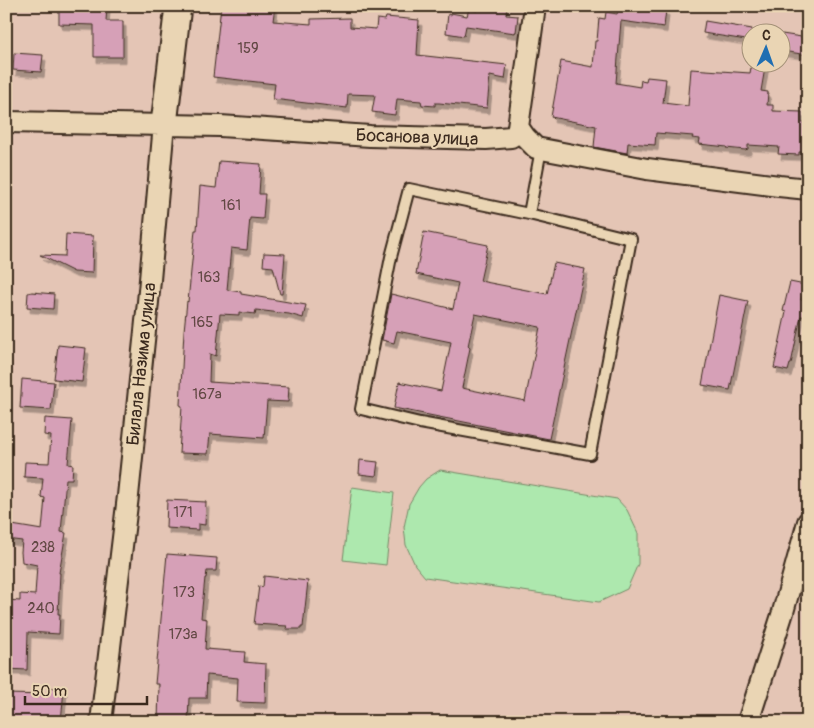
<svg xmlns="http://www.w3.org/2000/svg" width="814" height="728" font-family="Pangolin,sans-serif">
  <defs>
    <filter id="shadow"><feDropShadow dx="3" dy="5.5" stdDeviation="0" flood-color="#0004"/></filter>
  </defs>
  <rect width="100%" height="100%" fill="#e4c5b5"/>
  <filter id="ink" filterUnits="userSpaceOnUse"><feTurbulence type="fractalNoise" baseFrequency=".02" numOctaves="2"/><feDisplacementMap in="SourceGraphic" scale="10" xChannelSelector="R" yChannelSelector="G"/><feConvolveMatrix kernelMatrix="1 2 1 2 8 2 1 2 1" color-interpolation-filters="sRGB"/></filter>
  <g filter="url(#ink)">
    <path fill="#ade8ae" stroke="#748966" d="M440,470L617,499L627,510L638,533V564L627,589L599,602L425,577L415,565L406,545L404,527L409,504L419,487L426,479Z
      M352,487L394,493L386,565L343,560Z"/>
    <path fill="#d6a0b7" stroke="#3b2a1e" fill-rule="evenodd" filter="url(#shadow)" d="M76,6H107L106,21H123V57H94V25L59,24V11H78Z
      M221,6H275L273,21L311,24V19L350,18V27L376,29L377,19L385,20L386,17L419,20L417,55L507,65L505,79L490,76L487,108L439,103H435V106L422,105L421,101L397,99L395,115L372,112L375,95L348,94L347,108L273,99L275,84L213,77Z
      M477,6H507L506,15L518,16L516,32H515V33L466,26L464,36L446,33L448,14L451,15V13L467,16L469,9L477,11Z
      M619,6H639L666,10L664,27L621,21L616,83L640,87L641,80L646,81L647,77L666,79L663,103L688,106L691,69L750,73L752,62H766L761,91L768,92L767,105H773V111L802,112V123H808V152H799V155L778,154L779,147L748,145V149L745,150L726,148L727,147L699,144L700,139L692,138L693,136L656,133L655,145L628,143L627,153L594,147L596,126L551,117L561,61L593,67L595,41H597L599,18L605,19L606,12L617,14Z
      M705,21L752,29V41L703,33Z
      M782,34L808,38V55L782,51Z
      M14,53L43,55L41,72L13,70Z
      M219,161L261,164L259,194H265L263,219L250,218L247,250L231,248L227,290L241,292V294L306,305L303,318L289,314L256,310L255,314L239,312V315L220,314L216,356L210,354L209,382L289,387L288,402L267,401L264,438L210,434L208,454L179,453L182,406L180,405L184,331L187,301L188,302L195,230H197L200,186L216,188Z
      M424,232L488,245L480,281L547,294L554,263L585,269L549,439L394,408L399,382L441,391L451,342L397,331L394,343L382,340L391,294L453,309L458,283L416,274ZM475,314L540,327L525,401L462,388L470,348L468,346Z
      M66,234L93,236L92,273L74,272L40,255L65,256Z
      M264,253L285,254L282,294H280L273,267L263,266Z
      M790,282L805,285L801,300L808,302V317L801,316L791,364H790L788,371L774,368L786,312L783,311Z
      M32,292L54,294L53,309L27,307L28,293Z
      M719,295L748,301L730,390L702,385Z
      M58,345L86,348L82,382L54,379Z
      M22,379L54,382L51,410L20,408Z
      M45,418L72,420L68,464L73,465L72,479H66L61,532L66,533L59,573H60L58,614H60L59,634L28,632L27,670L6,669V600L20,601V594L35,595L37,565L22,562L21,552L22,541L6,539V524L42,530L45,498L41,497L43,478L24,477L25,462L49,463L51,436L44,435Z
      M360,460L378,462L376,476L359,474Z
      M167,500L206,502L205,525L198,524V530L166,528Z
      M167,554L217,558L216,571H207L206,578H205L201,618L207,619L205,649L245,652L244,662L266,664L265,703L237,702L238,678L207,675L206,698H189L188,722H158L159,684H155Z
      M264,576L308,581L303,627H301V629H286L287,626L254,624L259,586L263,587Z
      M48,687L64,689L61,722H18V719H6V694L48,695Z"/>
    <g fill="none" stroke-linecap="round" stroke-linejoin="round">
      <g stroke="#3b2a1e" stroke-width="14">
        <path id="service" d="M529,214L631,239L590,454L420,423L361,409L391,257L409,189L529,214L541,149"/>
      </g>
      <g stroke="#3b2a1e" stroke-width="24">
        <path id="minor" d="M6,122L220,126L370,136L486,139L511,137L518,132V127L525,137L536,148L647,169L779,186L808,189
          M518,127L535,6
          M101,722L128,496L148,302L164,124
          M748,722L783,612L808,522"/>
      </g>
      <g stroke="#3b2a1e" stroke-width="29">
        <path id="tertiary" d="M164,124L178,6"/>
      </g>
      <use href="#service" stroke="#ead5b4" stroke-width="10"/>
      <use href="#minor" stroke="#ead5b4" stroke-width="20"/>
      <use href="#tertiary" stroke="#ead5b4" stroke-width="25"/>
    </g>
  </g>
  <g text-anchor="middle" stroke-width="4" stroke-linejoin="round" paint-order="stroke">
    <g font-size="15" fill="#624844">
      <text x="248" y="53">159</text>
      <text x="231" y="210">161</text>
      <text x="209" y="282">163</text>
      <text x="202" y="327">165</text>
      <text x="207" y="399">167а</text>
      <text x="183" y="517">171</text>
      <text x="43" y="552">238</text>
      <text x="184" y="597">173</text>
      <text x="41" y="613">240</text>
      <text x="183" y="639">173а</text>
    </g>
    <g font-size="18" fill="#3b2a1e" stroke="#ead5b4">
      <text transform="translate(417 137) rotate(2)" y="6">Босанова улица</text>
      <text transform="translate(141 364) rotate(-84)" y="6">Билала Назима улица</text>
    </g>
  </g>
  <rect width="814" height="728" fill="none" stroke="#ead5b4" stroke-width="25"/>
  <rect x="12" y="12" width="789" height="703" fill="none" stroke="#3b2a1e" stroke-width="2" filter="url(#ink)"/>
  <g transform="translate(766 48) rotate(2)"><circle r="24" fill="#ead5b4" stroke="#a49178"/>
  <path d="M0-4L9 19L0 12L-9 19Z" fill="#1f6fb2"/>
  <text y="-8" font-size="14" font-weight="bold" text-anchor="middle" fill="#3b2a1e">С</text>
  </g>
  <path d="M25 696v8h122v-8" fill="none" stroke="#3b2a1e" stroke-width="2.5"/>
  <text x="32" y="696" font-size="15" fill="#3b2a1e" stroke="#ead5b4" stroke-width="4" paint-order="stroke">50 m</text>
</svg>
